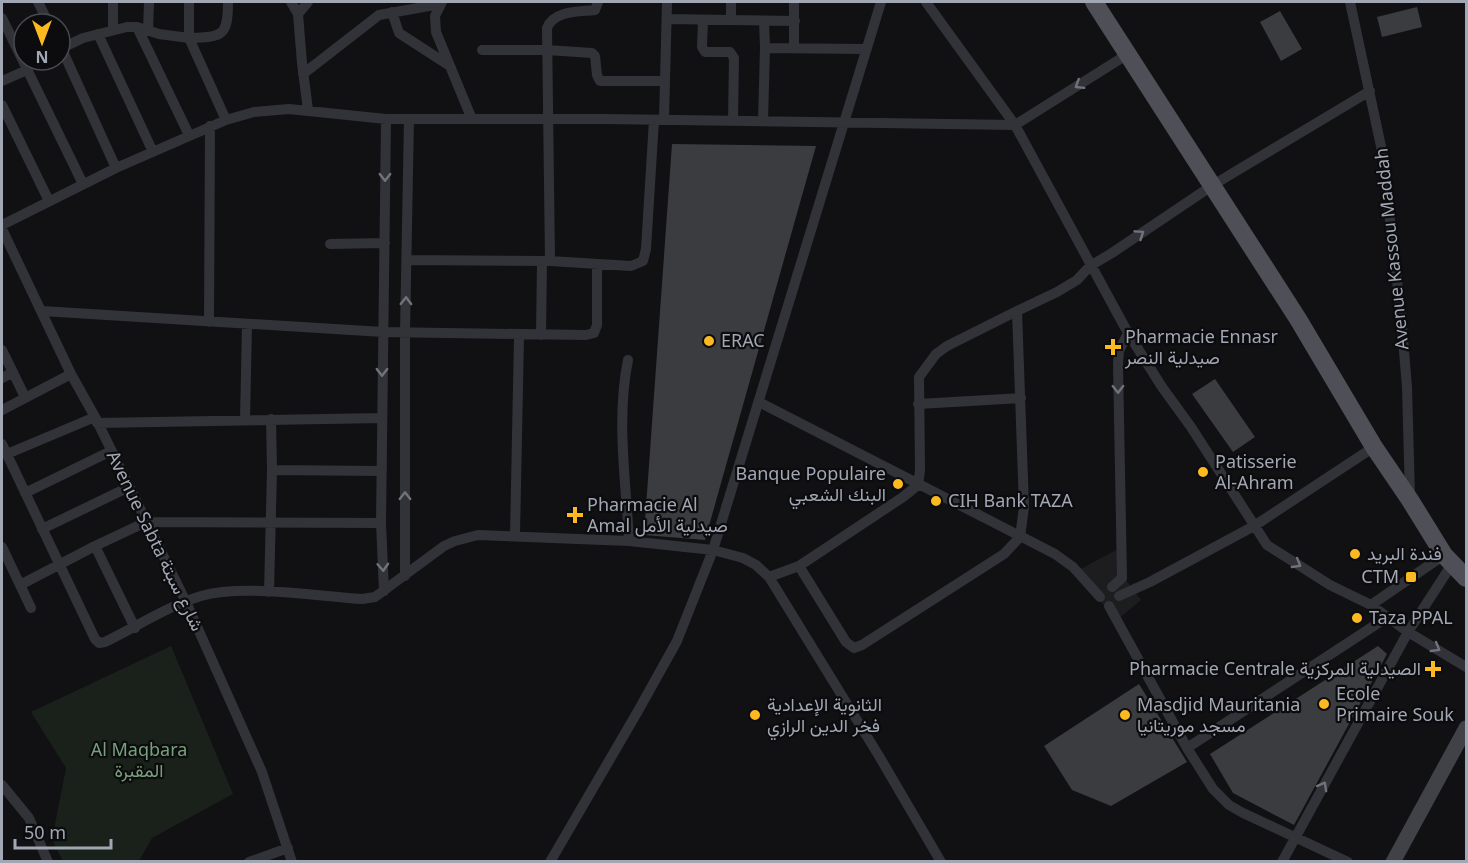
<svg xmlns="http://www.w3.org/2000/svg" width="1468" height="863" font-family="'Noto Sans',Vazirmatn,sans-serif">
  <rect width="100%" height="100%" fill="#111113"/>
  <path fill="#1d1d20" d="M1120,548V572L1141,600L1116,621L1077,571Z"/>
  <path fill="#19211a" d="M171,646L233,794L152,838L139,861H63L52,840L66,768L31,712Z"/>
  <path fill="#3b3c40" d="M1417,7L1422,27L1382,37L1377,17Z
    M1280,11L1302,49L1281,61L1260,22Z
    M672,144L816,146L705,540L644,535Z
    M1215,379L1255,437L1233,452L1192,394Z
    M1378,646L1387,654L1294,825L1233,793L1210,754Z
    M1139,684L1187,762L1111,806L1072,790L1044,746Z"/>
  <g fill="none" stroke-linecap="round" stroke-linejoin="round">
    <path stroke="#323338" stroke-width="10" d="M38,2L49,24
      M291,2L298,14L302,63L308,110
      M442,2L435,16L436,32L471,117
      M731,2V20
      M926,2L1015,125L1128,333L1162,387L1191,427L1267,545L1330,585L1371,605L1408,632L1466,667
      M1350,2L1382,151L1401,315L1407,387L1410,497
      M392,12L399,33L450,66
      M298,14L308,2
      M2,18L83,184
      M667,19L795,21
      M703,20L702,47L705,52H730L734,58L733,121
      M764,21L765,48
      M137,27L189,135
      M113,30V2
      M148,31L149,2
      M98,34L153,152
      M60,45L116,168
      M62,48L83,38L127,27H137L159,34L189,38V2
      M794,48V2
      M482,50H547L592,53L595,56L597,75L600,81H665
      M303,74L379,15L440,4
      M2,81L27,70
      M2,105L49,201
      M226,120L189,38C223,37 228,36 228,2
      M664,120L667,2
      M763,121L765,48L866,49
      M2,225L116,168L226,120L254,112L289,109L386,119H606L1015,125L1128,54
      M2,229L71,374L95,417L186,602L262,772L292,862
      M330,244L385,243
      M407,260L550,261L631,266L643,261L646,249L654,120
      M550,261L547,28C554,10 580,12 595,10L598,2
      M42,311L383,332L586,335L594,333L597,325V264
      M209,322L210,126
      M541,335L542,261
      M2,350L25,397
      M628,360C616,419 626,481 629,541
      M2,378L13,372
      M759,402L1055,554L1073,567L1100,597
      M918,404L1021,398
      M2,410L71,374
      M245,420L247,324
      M97,423L382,418
      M2,444L95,639L99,643L105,642C136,627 168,606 201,596C243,584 317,596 362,599L375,597L444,546L455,541L478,535L629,541L713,550L743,558L756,565L769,577L879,756L941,862
      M7,454L95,417
      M272,470L382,471
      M25,493L111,451
      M42,529L129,487
      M515,535L519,336
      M95,546L135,628
      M2,547L31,608
      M799,566L846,642L854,648L862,645L1004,554L1020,537L1024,507L1017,311L1057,292L1077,280L1090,266L1112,253L1213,185L1370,91
      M405,576V332L409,119
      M769,577L799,566L903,497L918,485L920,470L919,377L936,354L947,346L1017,311
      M20,585L95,546L146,522L381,523
      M1112,587L1122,578L1118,364L1119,351L1128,333
      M384,591L381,523L386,119
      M269,592L272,470L271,419
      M1119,596L1150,582L1254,526L1374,447
      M1371,605L1444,555
      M1109,606L1187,748L1213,789L1229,805L1243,813L1348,862
      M1187,748L1386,618
      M2,785L29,818L48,862
      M249,862L288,848
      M550,862L638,711L677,641L713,550L881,2
      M1282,862L1408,632L1452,564"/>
    <path stroke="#404248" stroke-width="15" d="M1393,862L1466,728"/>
    <path stroke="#4e4f57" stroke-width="18" d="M1094,2L1298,319L1374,447L1410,500L1444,555L1466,578"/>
  </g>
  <defs><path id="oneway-chevron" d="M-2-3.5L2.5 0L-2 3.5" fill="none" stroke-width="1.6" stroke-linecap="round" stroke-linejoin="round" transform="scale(1.5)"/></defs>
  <g stroke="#70737c">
    <use href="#oneway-chevron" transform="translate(1079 85) rotate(148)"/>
    <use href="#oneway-chevron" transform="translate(385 177) rotate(90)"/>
    <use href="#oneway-chevron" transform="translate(1140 234) rotate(-34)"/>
    <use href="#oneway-chevron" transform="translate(406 301) rotate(-89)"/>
    <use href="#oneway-chevron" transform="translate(382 372) rotate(90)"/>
    <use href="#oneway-chevron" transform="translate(1118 389) rotate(89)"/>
    <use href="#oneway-chevron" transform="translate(405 496) rotate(-90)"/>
    <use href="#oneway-chevron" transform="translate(1297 564) rotate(31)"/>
    <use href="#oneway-chevron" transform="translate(383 567) rotate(87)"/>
    <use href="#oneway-chevron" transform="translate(1436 648) rotate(30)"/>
    <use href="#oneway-chevron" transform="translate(1323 786) rotate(-61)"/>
  </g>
  <g fill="#fcba20" stroke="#0c0c0e" stroke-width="2">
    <circle cx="709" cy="341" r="6"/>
    <path d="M1110 338h6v6h6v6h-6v6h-6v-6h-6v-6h6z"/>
    <circle cx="1203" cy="472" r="6"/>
    <circle cx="898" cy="484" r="6"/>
    <circle cx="936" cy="501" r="6"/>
    <path d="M572 506h6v6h6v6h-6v6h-6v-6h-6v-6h6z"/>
    <circle cx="1355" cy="554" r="6"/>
    <rect x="1405" y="571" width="12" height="12" rx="3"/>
    <circle cx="1357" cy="618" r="6"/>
    <path d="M1430 660h6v6h6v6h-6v6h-6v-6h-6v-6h6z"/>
    <circle cx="1324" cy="704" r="6"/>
    <circle cx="755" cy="715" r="6"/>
    <circle cx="1125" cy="715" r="6"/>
  </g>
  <g text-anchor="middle" stroke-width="4.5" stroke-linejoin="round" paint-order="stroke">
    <g font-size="18" fill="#a2a7b4" stroke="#0c0c0e">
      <text transform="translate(1392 249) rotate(-96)" y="6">Avenue Kassou Maddah</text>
      <text transform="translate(155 541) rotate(64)" y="6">Avenue Sabta شارع سبتة</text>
    </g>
    <g font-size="18" fill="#a2a7b4" stroke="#0c0c0e" text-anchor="start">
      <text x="1125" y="343">Pharmacie Ennasr<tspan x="1125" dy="21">صيدلية النصر</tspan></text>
      <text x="721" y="347">ERAC</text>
      <text x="1215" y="468">Patisserie<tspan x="1215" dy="21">Al-Ahram</tspan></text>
      <text x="886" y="480" text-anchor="end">Banque Populaire<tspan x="886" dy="21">البنك الشعبي</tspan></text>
      <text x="948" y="507">CIH Bank TAZA</text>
      <text x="587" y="511">Pharmacie Al<tspan x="587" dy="21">Amal صيدلية الأمل</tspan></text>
      <text x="1367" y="560">فندة البريد</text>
      <text x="1399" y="583" text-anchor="end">CTM</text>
      <text x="1369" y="624">Taza PPAL</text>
      <text x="1421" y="675" text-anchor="end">Pharmacie Centrale الصيدلية المركزية</text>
      <text x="1336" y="700">Ecole<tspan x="1336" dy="21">Primaire Souk</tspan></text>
      <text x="767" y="711">الثانوية الإعدادية<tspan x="767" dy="21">فخر الدين الرازي</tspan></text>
      <text x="1137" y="711">Masdjid Mauritania<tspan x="1137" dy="21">مسجد موريتانيا</tspan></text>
    </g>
    <g font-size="18" fill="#77a17b" stroke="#0c0c0e">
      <text x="139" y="756">Al Maqbara<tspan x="139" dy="21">المقبرة</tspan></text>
    </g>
  </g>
  <rect width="1468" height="863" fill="none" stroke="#a2a7b4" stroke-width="6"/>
  <g transform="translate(42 42) rotate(180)"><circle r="28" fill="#0c0c0e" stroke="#484a50" stroke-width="1.5"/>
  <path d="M0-4.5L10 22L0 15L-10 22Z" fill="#fcba20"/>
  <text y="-9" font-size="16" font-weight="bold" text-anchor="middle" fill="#a2a7b4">N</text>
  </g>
  <path d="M15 839v9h96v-9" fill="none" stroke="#a2a7b4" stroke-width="3"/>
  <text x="24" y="839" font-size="18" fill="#a2a7b4" stroke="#0c0c0e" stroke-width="4.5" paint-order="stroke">50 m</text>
</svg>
